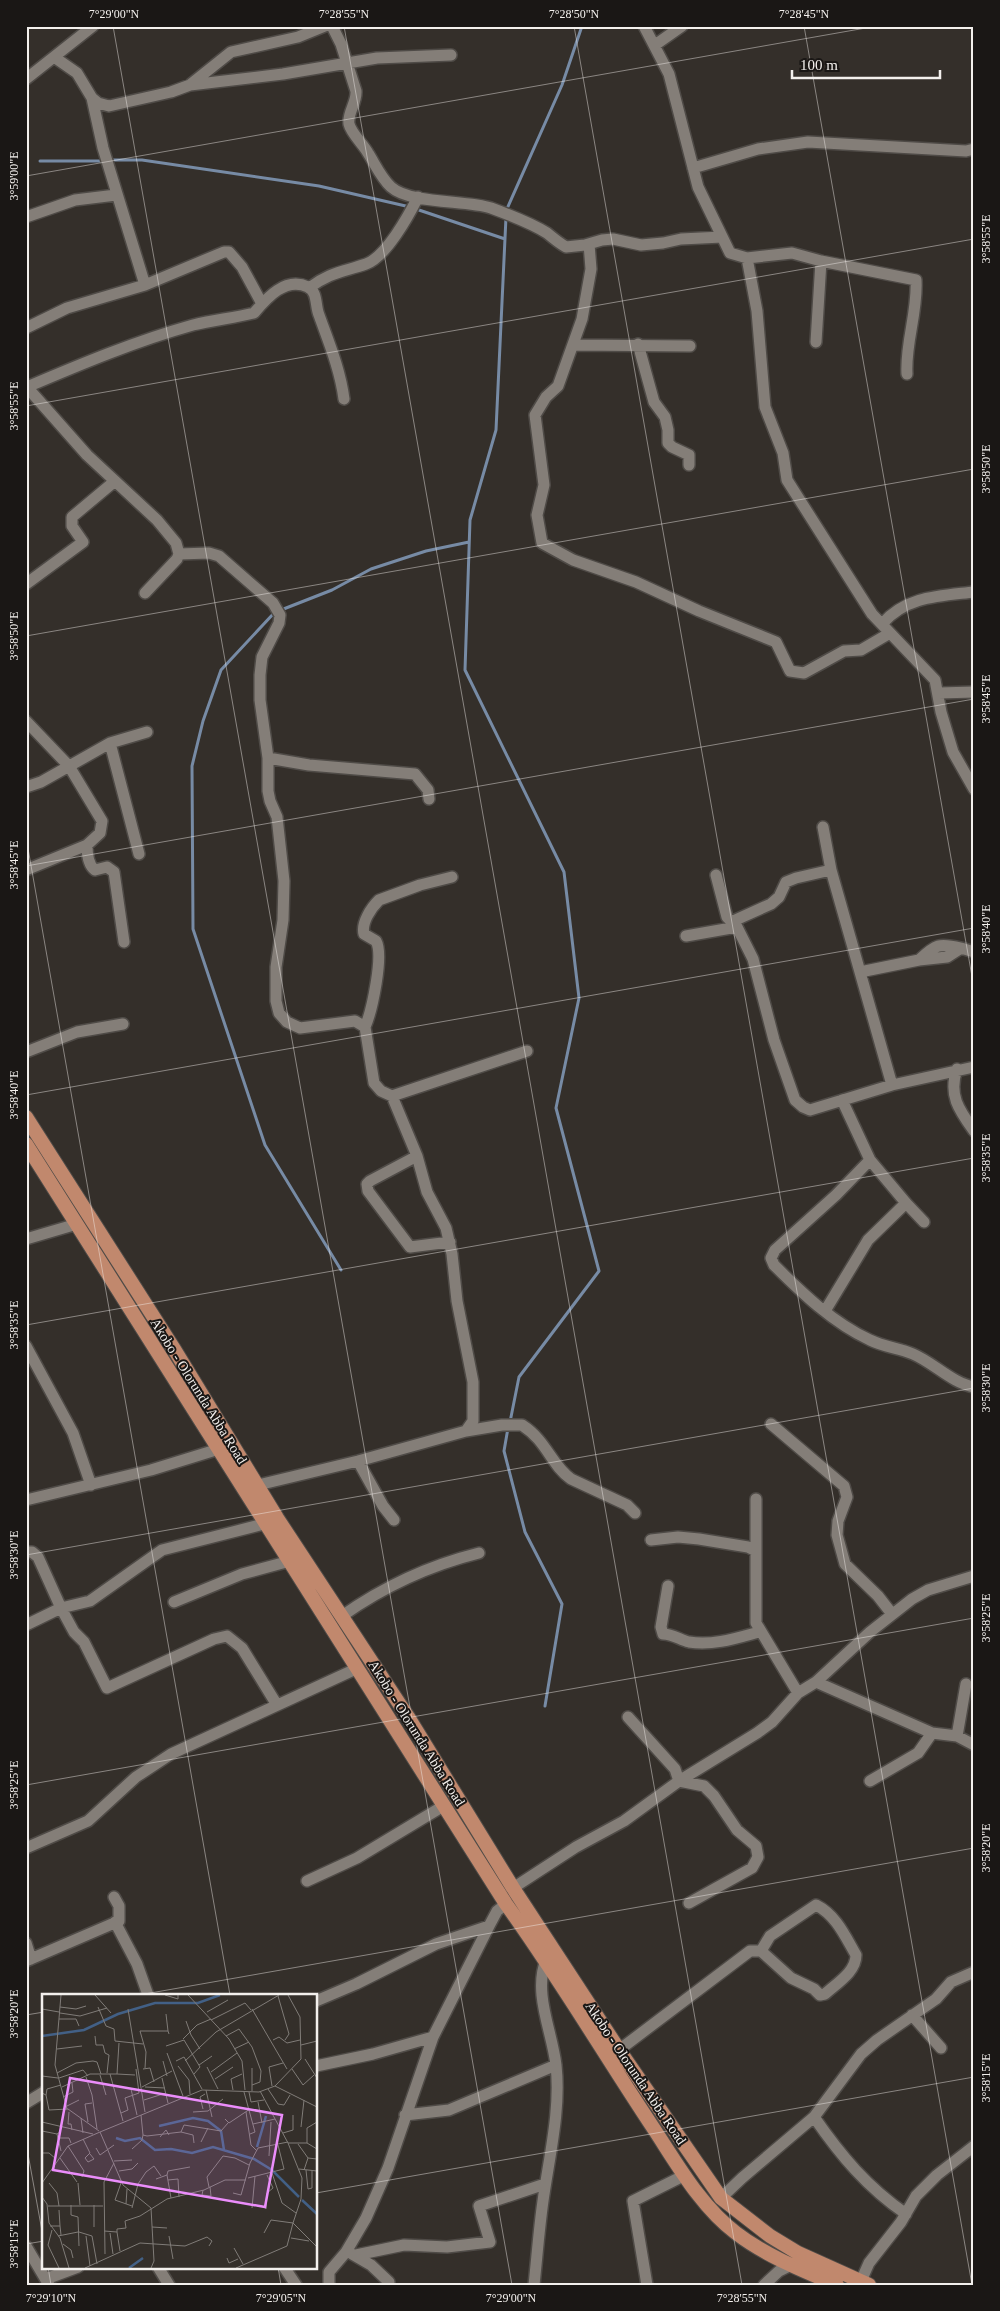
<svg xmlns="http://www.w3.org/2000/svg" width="1000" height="2311" font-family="'Times New Roman',serif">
  <rect width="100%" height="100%" fill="#342f2a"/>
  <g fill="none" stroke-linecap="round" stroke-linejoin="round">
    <path stroke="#778ba5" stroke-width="3" d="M110,160H142L319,186L410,207
      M40,161H104
      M416,209L505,239
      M506,211L562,85L582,26
      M506,217L496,430L470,520L465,670L564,872L579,998L556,1108L599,1271L519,1377L510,1422
      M281,610L332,590L371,569L426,551L469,542
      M275,612L221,670L203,721L192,766L193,929L265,1145L341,1270
      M508,1428L504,1451L525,1532L562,1604L545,1706"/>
    <g stroke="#4f4b47" stroke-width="14">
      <path id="minor" d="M332,26L341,44L356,91C357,103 347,113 349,124C351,133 363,144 368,153C375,164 381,178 391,187C410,204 466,200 491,208C510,215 531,223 547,233C553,238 559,243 566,247L585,245L602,240L613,239L641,245L663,243L681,239L722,237
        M644,26L669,74L698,187L730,253L747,258L792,253L821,261L916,280C918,312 905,343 907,374
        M655,45L682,26
        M54,57L77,73L92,98L103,148L145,285
        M26,79L93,26
        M191,84L231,52L298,37L325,26
        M92,98L98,103L109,106L171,92L190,85L283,74L377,58L451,55
        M693,168L758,149L808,142L966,151L974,149
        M26,217L75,200L116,195
        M589,244L591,269L582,319L558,386L546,397L535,415L544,485L537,515L542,543L573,560L636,582L699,611L776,642L790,671L804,673L844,651L861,650L890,633
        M747,258L757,311L765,407L783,453L787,480L872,614L935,680L941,712L953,752L974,789
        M309,288C330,272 343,272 366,264C386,257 409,215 418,197
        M26,328L67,308L145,285L224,252H229L242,267L261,302
        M816,342L821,261
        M638,344L654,402L665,417L668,430V443L672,447L689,455V465
        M574,345L690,346
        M26,386L87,455L157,520L176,543L179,554L177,559L145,593
        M27,387C81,364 136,341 193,325C213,320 234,318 254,313C266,299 285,276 308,287C318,292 315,306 319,315C329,343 340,369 344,399
        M179,554L209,553L219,556L273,603L280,615L279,623L262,657L260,675V700L268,758V791L270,801L277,817L284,881L283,920L276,967V1001L279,1013L287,1022L300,1028L355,1021L365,1027L374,1083L381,1091L392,1096L417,1156L427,1192L446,1228L452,1254L457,1301L473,1382V1421L466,1431L358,1461L258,1485
        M26,584L83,542L72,526V517L115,481
        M882,624C906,596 940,596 974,592
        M939,693L974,692
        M26,721L69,766L102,821L100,833L87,845C87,853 88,865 95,870L107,867L114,872L124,942
        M110,743L139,854
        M268,758L309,765L415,774L428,790L429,799
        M26,787L41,782L110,743L147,732
        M823,827L831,870L860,972
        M26,870L87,845
        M716,875L727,917L737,927L753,959L774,1040L795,1100L803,1107L810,1110L892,1085L974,1067
        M731,922L771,904L779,897L786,882L796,878L831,870
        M686,936L737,927
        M919,960C936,944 939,943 961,948
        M365,1027C372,1011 384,955 376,941L364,934C361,923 371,908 379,900L420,885L452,877
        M26,1052L77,1032L123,1024
        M957,1069C948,1095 959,1110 974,1131
        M892,1085L860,972L919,960L947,957L961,948L974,952
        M392,1096L527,1051
        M842,1100L870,1160L906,1203
        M417,1156L370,1181L367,1184L368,1191L410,1247L450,1242
        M870,1160L836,1195L775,1250L771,1258L774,1265C802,1293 833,1323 870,1340C884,1347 899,1348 913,1354C934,1363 952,1383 974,1387
        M26,1239L77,1224
        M825,1311L868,1240L906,1203L924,1222
        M26,1346L73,1433L91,1485
        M771,1424L844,1486L847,1497L838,1521L837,1535L845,1564L878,1596L892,1614
        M466,1431L502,1425H522C547,1441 551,1465 571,1479L627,1505L635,1513
        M358,1461L383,1506L394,1520
        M756,1499V1623L798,1693
        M26,1500L151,1470L219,1449
        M651,1540L678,1537L699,1539L748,1547L756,1551
        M26,1552H32L38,1557L61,1608L74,1632L84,1642L107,1688L214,1639L227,1636L242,1648L277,1705
        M668,1586L661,1627L663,1634C673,1634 680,1640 689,1642C713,1646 737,1638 759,1632
        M174,1602L242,1574L290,1561
        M342,1616C383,1587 431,1565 479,1553
        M26,1625L61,1608L90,1601L162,1550L264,1524
        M816,1682L932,1733L957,1736L974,1745
        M628,1717L675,1769L679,1781L704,1786L714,1796L737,1830L756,1846L758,1857L752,1868L689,1903
        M957,1736L966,1684
        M870,1781L918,1753L932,1733
        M26,1848L88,1821L136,1777L171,1754L358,1668
        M307,1881L357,1858L445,1805
        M513,1888L576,1847L624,1821L679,1781L757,1733L772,1722L798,1693L816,1682L870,1632L912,1599L928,1590L974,1576
        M115,1922L137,1964L148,1995
        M26,1943L31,1959
        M26,1961L119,1921V1906L114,1897
        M316,2001L356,1984L436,1944L489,1926
        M912,2015L941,2048
        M619,2050L750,1951H761L791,1978L814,1989L820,1995L825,1994C837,1983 856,1972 856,1955C845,1936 836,1915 816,1905L770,1936L761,1951
        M316,2066L373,2054L433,2037
        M26,2103L44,2092
        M405,2115L449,2110L556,2065
        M814,2117C841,2156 867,2187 906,2214
        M721,2198L742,2178L814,2117L861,2054L877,2040L936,1999L951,1982L974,1972
        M26,2246L49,2285
        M352,2254L371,2265L389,2282
        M356,2255L404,2245L447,2247L490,2242L479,2206L545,2184
        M158,2267L169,2285
        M284,2267L296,2285
        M46,2279L78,2267
        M861,2281L869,2263L901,2222L916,2196L937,2175L974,2146
        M329,2285V2272L346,2252L366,2218L388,2168L433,2037L489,1926L497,1911L506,1904
        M534,2285C537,2257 539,2229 543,2201C549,2157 561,2110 556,2065C552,2031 533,1993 546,1960
        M647,2285L633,2201L685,2175
        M764,2285L779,2271L791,2265"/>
    </g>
    <g stroke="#4f4b47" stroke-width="16">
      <path id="major" d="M26,1117L174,1349L277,1518L408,1717L513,1888L619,2050L721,2198L770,2236L798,2253L869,2285
        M26,1144L506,1904C558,1976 603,2052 652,2126C676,2162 700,2206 736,2233C766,2256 802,2270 837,2285"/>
    </g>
    <use href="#minor" stroke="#847e78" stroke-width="11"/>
    <use href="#major" stroke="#c1886d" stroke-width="14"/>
  </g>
  <path fill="none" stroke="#f3f0ed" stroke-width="1" stroke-opacity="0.45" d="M113,26L512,2285M344,26L742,2285M574,26L972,2285M804,26L974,988M26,176L877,26M26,406L974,239M26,636L974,469M26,837L230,1995M26,866L974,699M26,1095L974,928M26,1325L974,1158M26,1555L974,1388M26,1785L974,1618M139,1995L974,1848M26,2015L44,2012M26,2143L44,2242M316,2193L974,2077M26,2244L44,2241M48,2267L51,2285M278,2267L281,2285"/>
  <g text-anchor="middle" stroke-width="4" stroke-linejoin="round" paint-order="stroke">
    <g font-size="14" fill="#f3f0ed" stroke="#1a1715">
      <text transform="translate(199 1391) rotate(58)" y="5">Akobo - Olorunda Abba Road</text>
      <text transform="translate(417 1733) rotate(58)" y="5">Akobo - Olorunda Abba Road</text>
      <text transform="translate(636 2073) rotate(56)" y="5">Akobo - Olorunda Abba Road</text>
    </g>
  </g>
  <g transform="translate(42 1994)">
    <rect width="275" height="275" fill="#342f2a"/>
    <path fill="none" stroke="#426086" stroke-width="2.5" d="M0,42L42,36L76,20L113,9H156L178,1M117,132L151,124L166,127L179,137L182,156M74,144L83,147L98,144L113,156L129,155L150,159L171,153L212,165L230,176L257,203M215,153L224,122M260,206L275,220M87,274L101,264"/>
    <path fill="none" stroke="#807c78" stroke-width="1" d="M19,1L13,71L25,115M53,1L69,19M123,1L136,5V1M146,1L187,45L200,67L203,96M236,2L247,40L243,46M18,13L34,15L44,12M56,13L64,32L72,35L73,47L101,50M0,15L17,18M86,15L103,118M210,15L245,75M165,18L186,6M18,19L38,22L65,14M124,20L126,37M17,25H34L37,32M169,26L203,9L209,16M144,27L149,41L158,55M53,42L54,51H61L63,59L67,61L65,79M184,42L197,35L210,53L219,77L218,88L210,91M141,45L155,31L169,25M231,46L237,43L245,49L258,46M259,51L275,47M124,52L142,46L158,73L152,80M15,55L40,52M192,55L207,48M125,59L141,102M263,65L275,84M121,67L125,82M134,67L142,63L160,95M143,67L174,38L237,1M157,71L170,62M136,72L147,86L148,100M165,73L176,95M103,74L104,58L98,37H126L127,40M101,75L108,74L112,88M250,75L261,91L272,81M169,78L195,59M15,79L34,69L51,67L55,68L59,80M68,80L81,127M75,80L93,81M58,81L64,101M0,82L16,84M44,83L50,101L55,135M17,84L41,76L46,82M120,84L126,109M173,85L191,73M230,92L227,73L241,69M233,92L275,113M20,93L48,80H75L77,49M100,93L130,77M103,93L123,94M89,95L95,121M226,95L236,110L242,111L248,101M164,96L170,123M191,96L189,85L200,80M210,97V74M218,97L246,149L260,184L259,205L251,229L275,253M202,98L213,138L208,140M207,98L209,108L222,106M0,99L4,101L7,116L26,115L57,137M4,101L5,95L19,91M21,103L31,98L30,89M102,106L124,99M216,108L220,129M23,113L37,106M161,115L158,103L163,100M27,118L26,130H29L30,136M151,118L166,117L181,105M204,118L209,151L215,157M79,119L86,116L83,104L97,99L94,75M99,121L101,141L105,142L139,138L142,131L179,137L186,129M39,124L41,139M183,125L187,129L208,115M0,128L51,140M46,128L43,110L50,109M211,130L233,125M259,133L262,106M0,137L15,140M18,138L15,140L19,157M58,138L81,191L109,214L112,267L109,274M139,138L151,141L152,149M241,139L251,136V121M118,143L124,136L127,141M16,144H27L29,149M41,145L48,159L43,164L46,168L52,165L48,160M159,148L166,134M246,149H265L275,155M265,149V134L275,128M256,150L266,164M26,152L42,177L40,183M54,154L58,161L72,151M90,155L100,146L101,141M0,159H7L14,165M227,162L229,128M18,164L35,188M72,167L90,166M257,175L275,177M262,176L266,164L275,165M264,176L266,195L270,194V176M77,177L90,175L96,169M230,179L240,209L254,219M125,181L129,204M206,184L242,175L236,151M114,185L125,181L126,177L148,173M126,186L136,185L137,203M0,189L26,152L58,138L160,96L217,98L233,92L259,65L258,23L246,1M7,189L15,199L17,212M36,189L38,211M79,189L73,206L90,212M167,193L165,183L181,162L193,164L207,171M161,196L160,201L169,202L168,193M191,199L199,201L208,169L216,154L246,148M0,203L5,210L7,229L18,244L27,274M84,210L85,195M29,211V221L36,223L37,252M6,212H61M90,214L96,190L104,178L112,172L119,182M210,214L213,182M224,215L225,199L231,194L225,181M17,216L18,232M8,232H18L19,241M52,233V211M110,233L125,234M10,236L6,251L17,274M62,237L75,238L78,257M37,238L50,242L55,270M75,238V235L84,234L83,227L98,222L125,205L162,196L183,186H204M68,239L71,260M16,242L36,238M44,242L48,272M127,242L131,265M249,244L267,247M21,250L29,256L31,264M192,254L201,270M63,260L62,188L72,169M185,264L187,269L196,265M43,274L98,249L143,252L165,243L170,247L167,252M194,274L245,252L251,229L229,226L222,239"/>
    <path fill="#eb8dfb" fill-opacity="0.15" stroke="#eb8dfb" stroke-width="2.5" d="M28,84L240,121L223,213L11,176Z"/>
    <rect width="275" height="275" fill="none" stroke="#f3f0ed" stroke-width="2.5"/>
  </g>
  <rect width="1000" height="2311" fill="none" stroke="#1a1715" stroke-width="55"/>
  <path d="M792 70v8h148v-8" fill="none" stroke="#f3f0ed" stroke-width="2.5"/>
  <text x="800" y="70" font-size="15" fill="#f3f0ed" stroke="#1a1715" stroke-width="4" paint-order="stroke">100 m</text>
  <rect x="28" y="28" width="944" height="2256" fill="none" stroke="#f3f0ed" stroke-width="2"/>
  <g font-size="12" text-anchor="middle" fill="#f3f0ed">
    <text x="114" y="18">7°29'00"N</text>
    <text x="344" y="18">7°28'55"N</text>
    <text x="574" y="18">7°28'50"N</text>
    <text x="804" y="18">7°28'45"N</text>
    <text transform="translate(14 176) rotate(-90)" y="4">3°59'00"E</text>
    <text transform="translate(986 239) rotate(-90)" y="4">3°58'55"E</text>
    <text transform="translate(14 406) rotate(-90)" y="4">3°58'55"E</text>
    <text transform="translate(986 469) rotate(-90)" y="4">3°58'50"E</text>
    <text transform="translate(14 636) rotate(-90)" y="4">3°58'50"E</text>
    <text transform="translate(986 699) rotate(-90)" y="4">3°58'45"E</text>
    <text transform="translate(14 865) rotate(-90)" y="4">3°58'45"E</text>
    <text transform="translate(986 929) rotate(-90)" y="4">3°58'40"E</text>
    <text transform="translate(14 1095) rotate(-90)" y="4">3°58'40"E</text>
    <text transform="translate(986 1158) rotate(-90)" y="4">3°58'35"E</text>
    <text transform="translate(14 1325) rotate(-90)" y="4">3°58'35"E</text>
    <text transform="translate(986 1388) rotate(-90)" y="4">3°58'30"E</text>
    <text transform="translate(14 1555) rotate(-90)" y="4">3°58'30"E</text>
    <text transform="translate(986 1618) rotate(-90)" y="4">3°58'25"E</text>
    <text transform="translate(14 1785) rotate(-90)" y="4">3°58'25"E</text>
    <text transform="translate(986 1848) rotate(-90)" y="4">3°58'20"E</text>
    <text transform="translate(14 2014) rotate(-90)" y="4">3°58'20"E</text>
    <text transform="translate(986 2078) rotate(-90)" y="4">3°58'15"E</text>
    <text transform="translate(14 2244) rotate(-90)" y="4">3°58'15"E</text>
    <text x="51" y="2302">7°29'10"N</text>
    <text x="281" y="2302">7°29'05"N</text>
    <text x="511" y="2302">7°29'00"N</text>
    <text x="742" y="2302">7°28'55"N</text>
  </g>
</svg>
